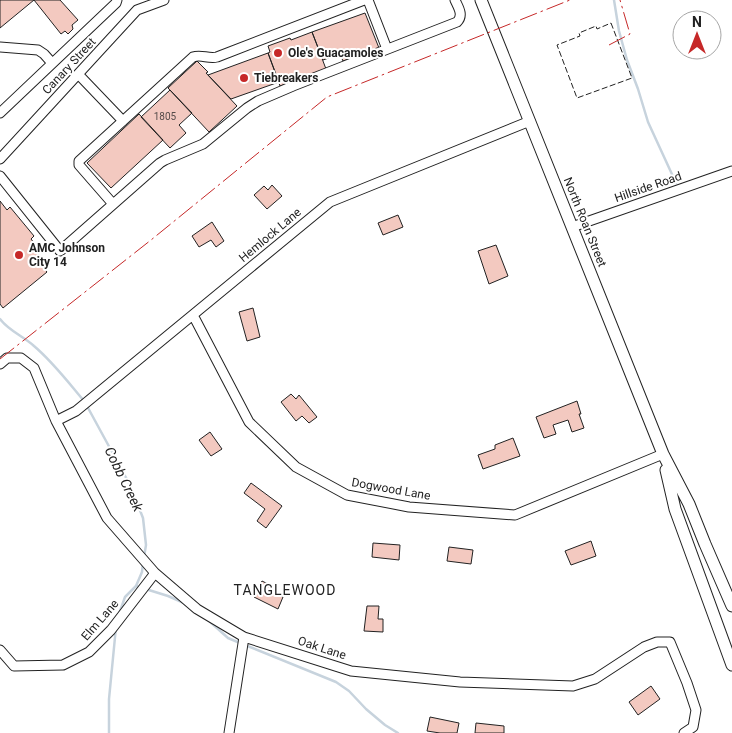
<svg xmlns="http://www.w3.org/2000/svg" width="732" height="733" font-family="Roboto,sans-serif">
  <rect width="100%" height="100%" fill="#fff"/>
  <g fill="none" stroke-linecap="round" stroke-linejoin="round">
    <path stroke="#c7d3dd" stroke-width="2.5" d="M614,0L619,31L627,60L638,89L648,122L676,183
      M0,319C9,331 23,336 34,346C53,362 68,382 84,401
      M87,406L130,485L143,518L146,545L144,557
      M136,586L168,596L184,603
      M118,617L125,597L136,586L142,572L143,562
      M208,620L228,638L240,643
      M245,645L336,682L349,691L366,709L385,725L398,733
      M109,733V699L116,627"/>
  </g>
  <path fill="#f3c9c0" stroke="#222" d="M0,0H60L78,20L72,25L73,29L68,34L65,31L61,34L34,0L0,28Z
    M365,13L379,48L343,61L340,54L323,60L312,32Z
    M312,32L326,69L280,86L268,53L270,52L268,46L290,38L291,40Z
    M268,53L279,82L231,99L208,75Z
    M197,61L208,72L206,73L237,106L209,132L168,88Z
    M170,90L192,113L179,125L186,133L170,148L141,117Z
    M139,114L163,140L111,188L87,163Z
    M272,185L282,196L267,209L254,195L264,186L268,190Z
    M0,201L7,210L10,207L34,236L31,239L38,248L35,250L43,260L39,263L47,272L3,308L0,304Z
    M398,215L403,227L383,235L378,223Z
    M212,222L224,241L216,247L211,240L199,247L192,236Z
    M496,245L508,276L489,284L478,251Z
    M253,308L260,337L247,341L239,312Z
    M291,394L296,399L299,395L317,417L309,423L302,416L296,421L281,402Z
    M577,401L581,414H579L584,428L572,432L568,420L553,425L556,434L544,438L536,417Z
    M210,432L222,449L211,456L199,440Z
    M513,438L520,456L483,469L478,455L495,449V445Z
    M251,483L282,506L266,528L257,521L265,509L244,493Z
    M591,541L596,556L571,565L565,551Z
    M373,543L400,545L399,560L372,557Z
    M449,547L473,550L471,564L447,561Z
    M262,581L270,585L269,590L283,597L278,609L254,597Z
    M367,606H379L378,619H383V632L364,631Z
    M651,686L660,699L638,715L629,702Z
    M430,717L459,723L457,733H440L427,731Z
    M476,723L504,726V733H475Z"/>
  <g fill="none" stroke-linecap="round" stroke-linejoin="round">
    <g stroke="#222" stroke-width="11">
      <path id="minor" d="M368,0L387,49
        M0,47L38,50L44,54L52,63
        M78,74L123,121
        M0,113L116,3L117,0
        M0,159L137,10L164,0
        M0,176L60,251L160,163L165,160L203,144L247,108L258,101L293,86L457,22C464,15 458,7 455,0
        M113,204L79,165V161L193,57C201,54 208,59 217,57L364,0
        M572,227L732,171
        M193,315L249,422L296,467L347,495L409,507L515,515L663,454
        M0,364L7,358H21L34,368L56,421L107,518L155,573L197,609L244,637L351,671L460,682L573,686L595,679L644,647L657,642H670L687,683L696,710L693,727L684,733
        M56,421L76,411L330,202L530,121
        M0,650L14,666L63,665L89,652L111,630L155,573
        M229,733L244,637"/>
    </g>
    <g stroke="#222" stroke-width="13">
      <path id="major" d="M481,0L663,454L689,504L705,544L732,606
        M666,470L675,509L732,665"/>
    </g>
    <use href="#minor" stroke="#fff" stroke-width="9"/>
    <use href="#major" stroke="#fff" stroke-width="11"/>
    <path stroke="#222" stroke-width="1" stroke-dasharray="6 2.5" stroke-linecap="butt" d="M611,23L632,78L577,98L557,45L580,36L579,33L596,26L597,29Z"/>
    <path stroke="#c62828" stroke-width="1" stroke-dasharray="18 4 2.5 4" stroke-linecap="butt" d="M609,45L630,34L620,0
      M0,359L151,240L327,97L570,0"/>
  </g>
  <g fill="#c62828" stroke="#fff" stroke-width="2">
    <circle cx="278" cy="53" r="5"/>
    <circle cx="244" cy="78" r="5"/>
    <circle cx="19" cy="255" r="5"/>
  </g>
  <g text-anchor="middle" stroke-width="4" stroke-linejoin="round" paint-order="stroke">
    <g font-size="10" fill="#564c4a">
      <text x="165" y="120">1805</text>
    </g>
    <g font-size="12" font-weight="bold" fill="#222" stroke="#fff" text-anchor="start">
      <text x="288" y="57">Ole's Guacamoles</text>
      <text x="254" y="82">Tiebreakers</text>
      <text x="29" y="252">AMC Johnson<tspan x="29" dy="14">City 14</tspan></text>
    </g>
    <g font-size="12" fill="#222" stroke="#fff">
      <text transform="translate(69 66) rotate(-47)" y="4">Canary Street</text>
      <text transform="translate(648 187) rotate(-19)" y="4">Hillside Road</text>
      <text transform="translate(585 222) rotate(68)" y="4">North Roan Street</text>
      <text transform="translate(270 235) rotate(-40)" y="4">Hemlock Lane</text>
      <text transform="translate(391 489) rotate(10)" y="4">Dogwood Lane</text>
      <text transform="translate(100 620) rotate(-49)" y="4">Elm Lane</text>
      <text transform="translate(322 648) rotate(18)" y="4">Oak Lane</text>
    </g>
    <g font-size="14" font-style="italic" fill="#222" stroke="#fff">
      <text transform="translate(124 479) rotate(64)" y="5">Cobb Creek</text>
    </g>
    <g font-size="14" letter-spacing="1" fill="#222" stroke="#fff">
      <text x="285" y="595">TANGLEWOOD</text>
    </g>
  </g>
  <g transform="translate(697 35)"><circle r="24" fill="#ffffff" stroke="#a7a7a7"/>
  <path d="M0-4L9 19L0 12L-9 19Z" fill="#c62828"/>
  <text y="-8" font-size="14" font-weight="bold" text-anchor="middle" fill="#222222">N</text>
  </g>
</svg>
